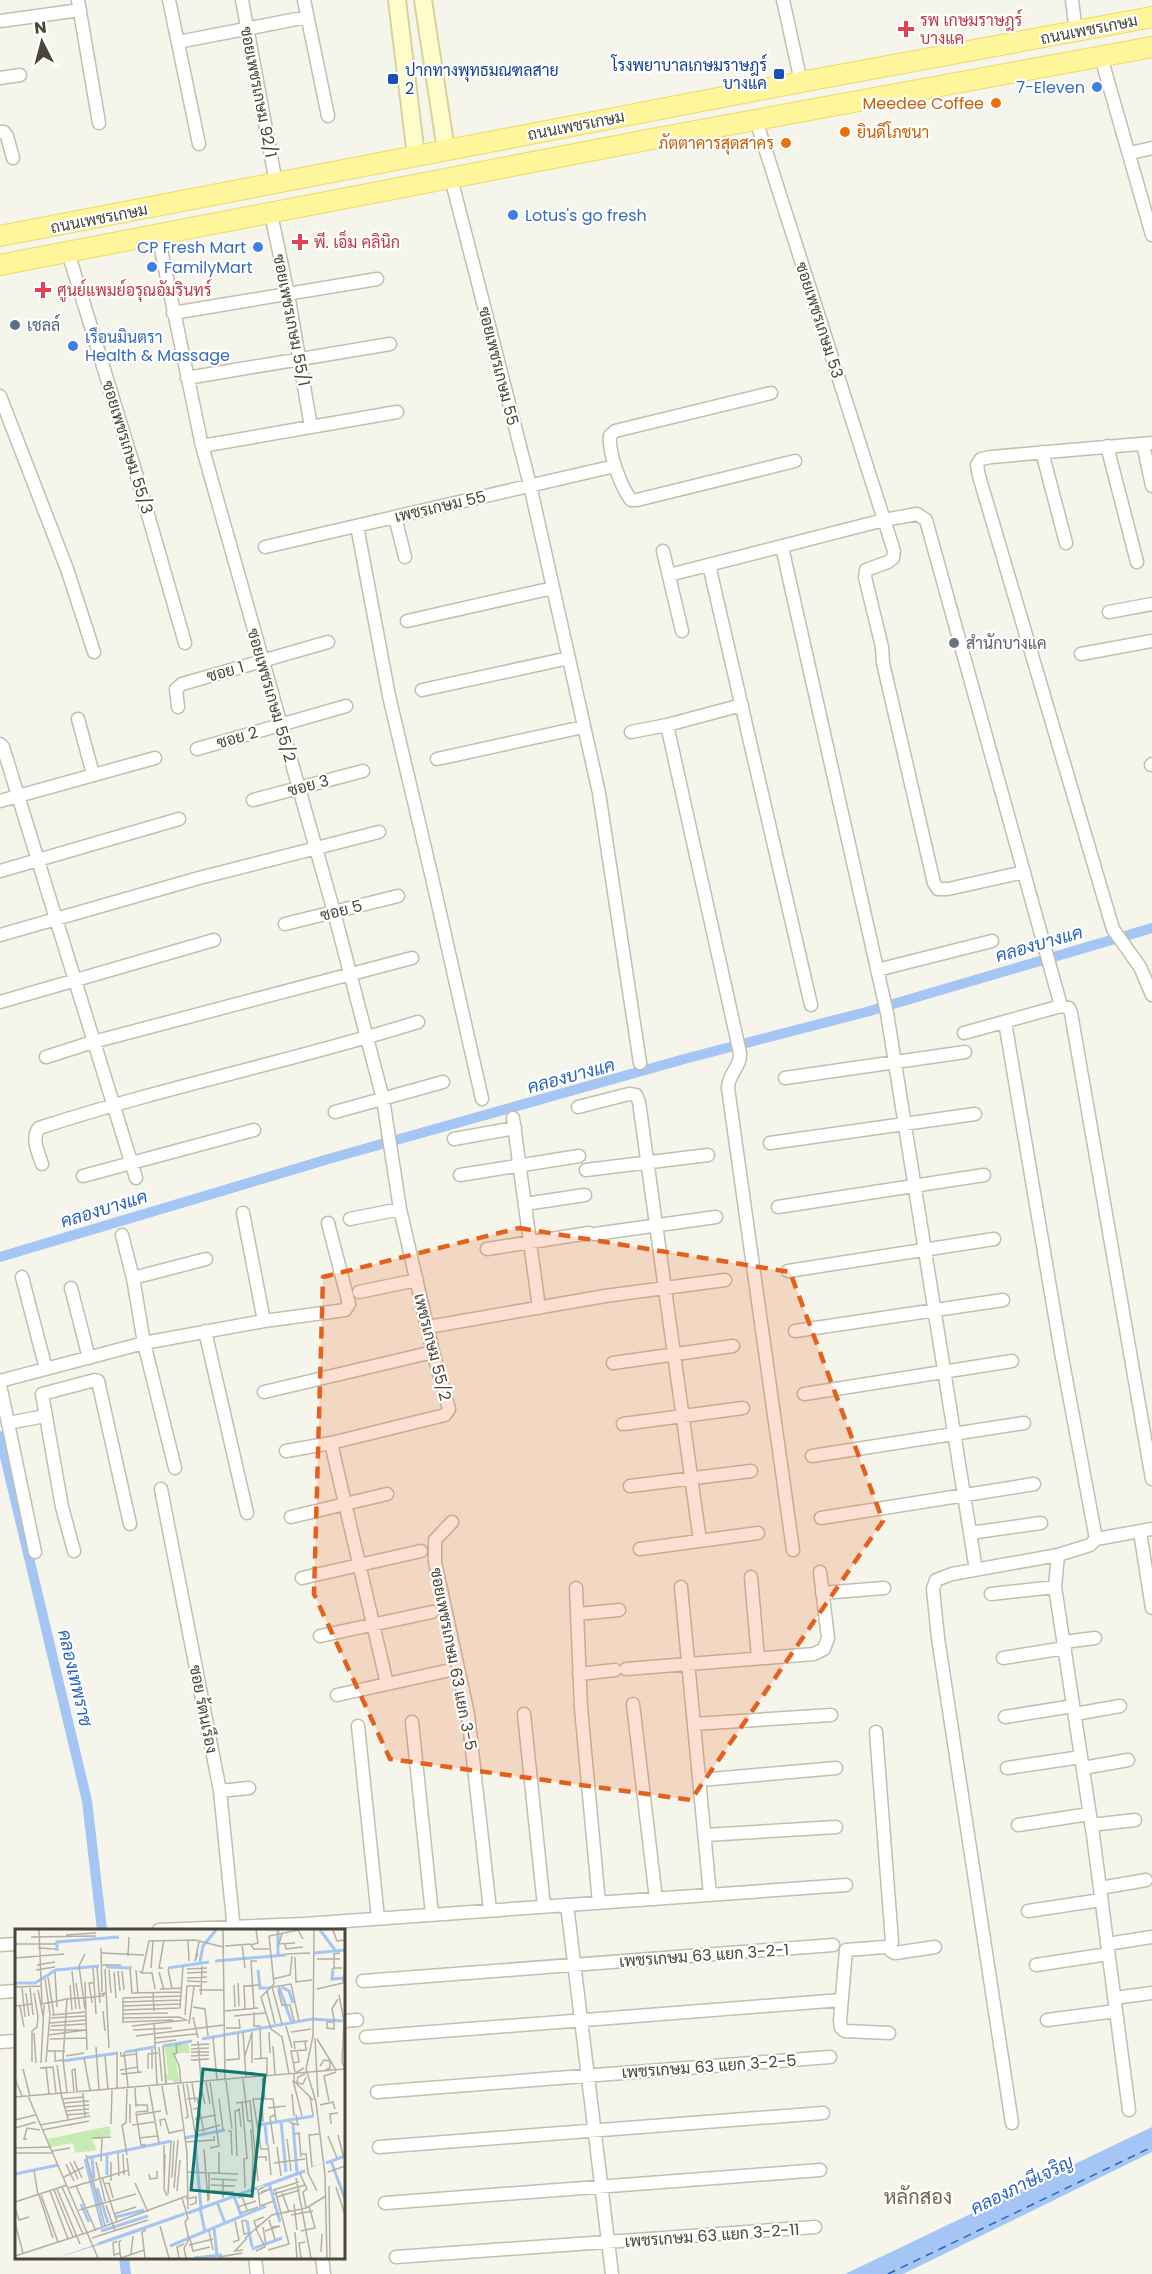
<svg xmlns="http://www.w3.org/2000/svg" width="1152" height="2274" font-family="Poppins,Sarabun,sans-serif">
  <rect width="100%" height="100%" fill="#f6f5eb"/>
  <path fill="#a5c5f4" d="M1152,2127V2152L903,2274H845Z"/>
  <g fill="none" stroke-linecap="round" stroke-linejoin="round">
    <path stroke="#a5c5f4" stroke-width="10" d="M0,1257L332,1158L688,1058L866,1012L1152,928
      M0,1436L87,1801L102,1930
      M124,2258L126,2274"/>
    <path stroke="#2a64bd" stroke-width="1.5" stroke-dasharray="8 6" stroke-linecap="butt" d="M888,2274L1152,2147"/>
    <g stroke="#c2bfac" stroke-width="15">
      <path id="minor" d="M78,0L99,123
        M169,0L199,144
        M242,0L276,183
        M304,0L328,116
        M783,0L801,82
        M1072,0L1076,32
        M0,21L80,10
        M178,42L307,17
        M1101,57L1152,235
        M0,78L20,75
        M756,120L894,551L893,558L888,562L866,570L865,577L882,647L883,663L934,883L938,889H948L1024,872
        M0,132H4L7,136L13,158
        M1130,153L1152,148
        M451,178L530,485L599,793L640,1063
        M271,214L288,294L311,427
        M158,235L202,446L334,912L383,1099L400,1209L433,1352L449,1409L445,1415L331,1443L286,1451
        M68,252L138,480L185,643
        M173,313L377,279
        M187,378L390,344
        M771,393L615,431L610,436C608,452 621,487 631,500H637L795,461
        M0,396L67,569L94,652
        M1152,443L991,457L981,459L977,465L979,476L1113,929L1140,967L1152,995
        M1143,444L1152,486
        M202,446L397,412
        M1107,446L1137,562
        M1042,452L1066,543
        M395,517L405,557
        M357,526L389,696L433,882L482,1099
        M265,547L615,466
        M782,547L887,1013L975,1564
        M663,551L682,631
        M709,565L811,1005
        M669,575L884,520L917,514L926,520L1061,1006L1069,1008L1071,1013L1152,1479
        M1109,612L1152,604
        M407,621L553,588
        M1081,654L1152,641
        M422,690L569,658
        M742,705L667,725L740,1053C741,1067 728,1074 728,1088L793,1550
        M178,707L176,689L182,684L328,642
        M78,719L93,774
        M631,732L667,725
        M0,744L3,747L136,1178
        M197,749L346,706
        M437,759L583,727
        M1151,765L1152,764
        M253,800L363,771
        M0,801L155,758
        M0,871L179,819
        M285,924L398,896
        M0,935L199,878L379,832
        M877,970L992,941
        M0,1002L214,940
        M1005,1022L1061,1352L1096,1539L1152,1529
        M964,1033L1061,1006
        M46,1057L93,1042L412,958
        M785,1078L965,1052
        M578,1107L629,1094L636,1095L639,1102L700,1541
        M335,1112L443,1082
        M513,1118L539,1308
        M454,1139L515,1128
        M770,1143L975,1114
        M42,1164C38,1152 31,1138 39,1128C164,1087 293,1061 418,1022
        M586,1170L708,1155
        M460,1175L579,1156
        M83,1176L254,1130
        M525,1204L585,1195
        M778,1207L984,1175
        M243,1213L264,1321
        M350,1219L400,1209
        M595,1234L716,1217
        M122,1235L133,1278L144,1343L175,1468
        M487,1249L589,1233
        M788,1271L994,1239
        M22,1277L46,1369
        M133,1278L206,1259
        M71,1288L89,1358
        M359,1292L417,1280
        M428,1327L605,1296L725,1280
        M205,1331L247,1513
        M795,1331L1003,1300
        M613,1363L733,1346
        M0,1381L144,1343L264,1321L345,1310L349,1304L328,1223
        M0,1385L35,1552
        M264,1392L433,1352
        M804,1394L1012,1361
        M8,1423L45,1416
        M623,1424L743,1408
        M331,1443L387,1684
        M812,1456L1024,1423
        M630,1486L751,1471
        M161,1489L220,1791L234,1930
        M291,1517L387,1494
        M821,1518L1034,1484
        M452,1522L435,1540V1562L468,1714L490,1910
        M1140,1532L1152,1608
        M970,1533L1041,1523
        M1096,1539L1090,1545L1058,1555L1055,1587L1093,1835L1129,2110
        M640,1549L758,1533
        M74,1551L62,1507L42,1394L95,1380L98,1381L130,1524
        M751,1577L758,1658
        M302,1578L421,1551
        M681,1587L710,1895
        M576,1588L581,1708L599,1903
        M822,1593L884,1588
        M991,1594L1055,1587
        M577,1614L619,1610
        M320,1636L432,1612
        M1064,1642L1095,1638
        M1003,1658L1065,1648
        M626,1669L814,1654L824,1649L828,1638L820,1572
        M579,1674L615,1670
        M337,1695L446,1671
        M633,1704L656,1899
        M524,1714L544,1906
        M1075,1714L1120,1706
        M1005,1717L1073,1706
        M412,1722L432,1914
        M694,1724L831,1715
        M358,1726L378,1918
        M876,1732L892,1942L890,1946L885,1947L846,1950L840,2021L841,2028L845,2031L889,2033
        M1007,1768L1081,1757
        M1083,1768L1128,1760
        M700,1780L836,1768
        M220,1791L249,1788
        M1018,1825L1089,1814
        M1091,1825L1135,1820
        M705,1835L836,1827
        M1100,1888L1146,1880
        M567,1905L612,2274
        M1028,1911L1101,1900
        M159,1930L304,1924L846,1885
        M1107,1944L1152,1937
        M0,1945L16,1944
        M890,1946L891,1951L895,1953L935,1947
        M1036,1965L1108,1954
        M363,1981L833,1945
        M0,1992L16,1991
        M1114,1998L1152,1993
        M1047,2020L1116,2011
        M344,2021L357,2020
        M366,2037L841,2000
        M0,2042L16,2041
        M377,2092L830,2057
        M1012,2123L938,1638L933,1589L936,1580L952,1574L1058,1555
        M379,2147L823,2113
        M385,2203L820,2170
        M396,2257L815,2227
        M255,2258L257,2274
        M322,2258L324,2274"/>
    </g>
    <g stroke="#d8d399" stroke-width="20">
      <path id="secondary" d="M397,0L416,156
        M423,0L446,150"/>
    </g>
    <g stroke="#eadb65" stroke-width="22">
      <path id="primary" d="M0,236L801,82L1152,17
        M0,265L652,139L1152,47"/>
    </g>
    <use href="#minor" stroke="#fff" stroke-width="12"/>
    <use href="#secondary" stroke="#fffccb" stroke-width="16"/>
    <use href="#primary" stroke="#fff59a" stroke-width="20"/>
  </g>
  <path fill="#e4611d" fill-opacity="0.2" stroke="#e4611d" stroke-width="4.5" stroke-dasharray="12 8" stroke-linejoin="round" d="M519,1228L790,1272L883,1521L691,1800L390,1759L314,1594L323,1277Z"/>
  <g fill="#e0444e" stroke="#fff" stroke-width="2">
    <path d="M903 20h6v6h6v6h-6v6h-6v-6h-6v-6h6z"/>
    <path d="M297 233h6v6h6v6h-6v6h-6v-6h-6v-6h6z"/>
    <path d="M40 281h6v6h6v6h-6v6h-6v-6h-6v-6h6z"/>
  </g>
  <g fill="#1a4fb4" stroke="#fff" stroke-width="2">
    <rect x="773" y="68" width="12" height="12" rx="3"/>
    <rect x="387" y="73" width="12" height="12" rx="3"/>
  </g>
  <g fill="#3f7fe0" stroke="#fff" stroke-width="2">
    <circle cx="1097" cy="87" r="6"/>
    <circle cx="513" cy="215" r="6"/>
    <circle cx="258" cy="247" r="6"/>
    <circle cx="152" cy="267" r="6"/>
    <circle cx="73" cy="346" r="6"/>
  </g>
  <g fill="#e8710a" stroke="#fff" stroke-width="2">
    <circle cx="996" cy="103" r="6"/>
    <circle cx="845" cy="132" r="6"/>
    <circle cx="786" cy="143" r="6"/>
  </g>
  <circle fill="#5c6f8a" stroke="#fff" stroke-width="2" cx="15" cy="325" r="6"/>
  <circle fill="#6b7280" stroke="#fff" stroke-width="2" cx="954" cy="643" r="6"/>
  <g text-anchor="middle" stroke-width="4.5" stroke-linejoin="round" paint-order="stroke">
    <g font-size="16" fill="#be3a42" stroke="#fff" text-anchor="start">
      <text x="920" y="26">รพ เกษมราษฎร์<tspan x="920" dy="18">บางแค</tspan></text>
      <text x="314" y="248">พี. เอ็ม คลินิก</text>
      <text x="57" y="296">ศูนย์แพมย์อรุณอัมรินทร์</text>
    </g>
    <g font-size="16" fill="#4b4738" stroke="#fff">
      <text transform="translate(1089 29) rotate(-11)" y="6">ถนนเพชรเกษม</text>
      <text transform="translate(259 92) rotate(79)" y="6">ซอยเพชรเกษม 92/1</text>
      <text transform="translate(576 125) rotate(-11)" y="6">ถนนเพชรเกษม</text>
      <text transform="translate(99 218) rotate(-11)" y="6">ถนนเพชรเกษม</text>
      <text transform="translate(292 320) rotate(79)" y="6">ซอยเพชรเกษม 55/1</text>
      <text transform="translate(820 320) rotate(72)" y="6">ซอยเพชรเกษม 53</text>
      <text transform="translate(499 366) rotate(76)" y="6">ซอยเพชรเกษม 55</text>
      <text transform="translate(128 447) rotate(73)" y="6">ซอยเพชรเกษม 55/3</text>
      <text transform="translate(440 506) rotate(-13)" y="6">เพชรเกษม 55</text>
      <text transform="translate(225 671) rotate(-16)" y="6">ซอย 1</text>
      <text transform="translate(272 695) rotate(74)" y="6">ซอยเพชรเกษม 55/2</text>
      <text transform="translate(237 737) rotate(-16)" y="6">ซอย 2</text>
      <text transform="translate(308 785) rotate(-15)" y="6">ซอย 3</text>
      <text transform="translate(341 910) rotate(-14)" y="6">ซอย 5</text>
      <text transform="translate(433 1347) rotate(76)" y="6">เพชรเกษม 55/2</text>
      <text transform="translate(454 1659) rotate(79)" y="6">ซอยเพชรเกษม 63 แยก 3-5</text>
      <text transform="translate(204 1709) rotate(79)" y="6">ซอย ร้ตนเรึอง</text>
      <text transform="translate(704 1955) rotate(-4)" y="6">เพชรเกษม 63 แยก 3-2-1</text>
      <text transform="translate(709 2066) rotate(-4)" y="6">เพชรเกษม 63 แยก 3-2-5</text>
      <text transform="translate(712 2235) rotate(-4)" y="6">เพชรเกษม 63 แยก 3-2-11</text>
    </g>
    <g font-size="16" fill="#164399" stroke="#fff" text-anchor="end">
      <text x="767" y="71">โรงพยาบาลเกษมราษฎร์<tspan x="767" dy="18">บางแค</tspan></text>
      <text x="405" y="76" text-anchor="start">ปากทางพุทธมณฑลสาย<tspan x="405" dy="18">2</tspan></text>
    </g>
    <g font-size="16" fill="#366cbe" stroke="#fff" text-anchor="start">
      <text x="1085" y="93" text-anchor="end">7-Eleven</text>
      <text x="525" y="221">Lotus's go fresh</text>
      <text x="246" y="253" text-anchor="end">CP Fresh Mart</text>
      <text x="164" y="273">FamilyMart</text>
      <text x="85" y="343">เรือนมินตรา<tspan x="85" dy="18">Health &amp; Massage</tspan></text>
    </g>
    <g font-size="16" fill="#c56008" stroke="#fff" text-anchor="end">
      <text x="984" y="109">Meedee Coffee</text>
      <text x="857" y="138" text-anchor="start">ยินดีโภชนา</text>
      <text x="774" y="149">ภัตตาคารสุดสาคร</text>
    </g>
    <g font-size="16" fill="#4e5e75" stroke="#fff" text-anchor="start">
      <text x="27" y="331">เชลล์</text>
    </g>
    <g font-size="16" fill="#5b616d" stroke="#fff" text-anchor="start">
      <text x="966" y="649">สำนักบางแค</text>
    </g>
    <g font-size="18" font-style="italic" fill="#2a64bd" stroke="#fff">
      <text transform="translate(1039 944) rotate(-16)" y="6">คลองบางแค</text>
      <text transform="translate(571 1076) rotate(-15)" y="6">คลองบางแค</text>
      <text transform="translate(104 1209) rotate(-17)" y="6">คลองบางแค</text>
      <text transform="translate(75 1678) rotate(77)" y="6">คลองเทพราช</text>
      <text transform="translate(1022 2185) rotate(-26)" y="6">คลองภาษีเจริญ</text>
    </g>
    <g font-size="20" fill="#6e674e" stroke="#fff">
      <text x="918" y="2204">หลักสอง</text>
    </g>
  </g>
  <g transform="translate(15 1929)">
    <rect width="330" height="330" fill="#f6f5eb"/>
    <path d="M173,113L175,124H159L165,153L158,154L157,150L149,153V146L153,145L150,117ZM95,197L96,206L77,210L82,221L60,224L58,214L36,218L32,210Z" fill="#c7ebb2"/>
    <path d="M330,226L115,306L42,329L197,274Z" fill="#a5c5f4"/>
    <path fill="none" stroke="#a5c5f4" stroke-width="3" d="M263,1V26M305,1L320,21M42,22V13L104,8M299,24L330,21M200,32L271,26M185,33L188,17L201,1M91,38L117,39M153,39L194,33M318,39L317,50L330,49M243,41L245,59H255M0,54H20L41,41L84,37M264,58L277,94M267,58L274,62L278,74M187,110L297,90L328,92M148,117L177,112M110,123L139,118M47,132L103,124M266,192L271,243M250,195L252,216M278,195L282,244M243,196L299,187M169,209L210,201M180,212L186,279M92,225V246M72,229L157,212M77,229L79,250M70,230L87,297M316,232L330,270M311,234L330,227M0,245L43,236M254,254L265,293M249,257L290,242M82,259L93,294M219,267L226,286M202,273L210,294M66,275L74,293M185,279L190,303M173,284L242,259M101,288L129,281M232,292L237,318M199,299L202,326M86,302L133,287M83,315L169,285M155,317L251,277M237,320L267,309M179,329L207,326"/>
    <path fill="none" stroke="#b2afa3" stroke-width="1.5" d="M24,1L27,75L52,70L48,131L52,163M208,1L210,152M299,1L298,107L291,140L301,173L310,246L312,329M318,1L322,12L330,11M267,5L264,15L280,14M51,6L81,4M16,8L81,7M173,11L174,32M0,15H41M227,15L230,39M270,15L271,20L288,18M236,16L243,14L241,1M210,17L235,15L239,20H254M23,19L41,20M86,19L87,63M87,24L129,26M183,24L180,32L184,13M325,24L319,25V39H327M271,25L295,24M113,27L114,8M280,28L281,53L297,51M0,29L49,25M302,30H325M22,36L40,33M86,36H106M78,38L81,85M82,38L85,74M136,39L138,12M148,39H144L149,11M90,40L94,119M115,40L117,64L166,63M153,40L157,60M172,40L192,39M21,41L40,38M94,41L96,64M121,41L123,65M57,42L61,80M103,42L105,62M107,42L109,61M124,42L127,44L134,12L180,11L208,18M40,43L42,78M99,43L101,69M144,43L149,61M127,44H137L140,60M172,44L192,43M33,48L39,86M172,49L192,48M30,50L35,85L31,133M258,50L275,46L277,27M172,52L192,53M70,53L72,121M61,54L65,80M223,54L224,77M55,56L57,81M219,56L220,78M0,58L27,57M257,58L267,95M258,58L276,55L284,92M7,59L10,88M15,59L18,86M145,60L167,59M263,60L267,76H275L279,92M302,60L328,54L330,32M23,61L28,87M184,61H208M252,62L260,95M11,64L14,87M138,64L139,82M186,66L187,37M324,66L329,92L327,133L330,139M52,70L88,67L90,64L85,65M107,73L166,71M77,74L74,54H78M0,77L18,75M5,77L9,98M108,77L165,75M178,78L190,80L193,107M239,79L236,32H242M70,80L64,37L70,25M230,80L229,57L244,56M108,81L165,79L168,37M88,82L90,102M210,82L243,79M239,83V97H246M108,85L153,84M37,86L70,83M170,86L172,57H186M219,87L250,84M178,88L183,109M36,89L70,87M108,89L164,88L171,91L117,97M108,93L158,91M319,93H312V99L319,100V90L317,80L323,70M35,94L71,91M108,94V69L166,67M139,94L142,156M174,95L179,58M36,97L70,95M271,97L277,119M211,99H225L224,90M245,100L246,129M35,101H71M118,101L157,99M228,103L231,148M254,103L255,124M276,103L296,100M19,104L21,134M33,106L71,101M121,107L209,96M198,108L202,151M140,109L182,105M300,109L303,168M35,110L71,109M302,110L321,141M183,112L186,152M140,114L161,111M176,116L194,115M148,117L151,155M258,117L260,146M81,118L84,161M144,118L147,152M121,120L123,144M137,120V140M176,120L194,119M280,120L279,113L293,112M32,122H50M40,122V132L48,131M106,123V127L121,125M109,123L113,158M176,123H194M51,127L69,124M90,127L93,160M176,127L194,126M230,127L237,103M69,129L75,161M239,130L252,129V147M176,131L194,130M211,131L224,130L223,104M17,133V102L22,98L23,88L19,64M26,134L29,76M237,134V104M278,134L284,133L282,121M42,136L46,164M164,136L166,154M164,137L159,125L162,124L161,116L166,115M305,137L309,131L315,132V139L309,142M31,138L34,165M25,139L38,138L41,164M289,139L279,145V152L298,171M8,140L15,167M133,140V125L143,124M57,141L60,140L62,163M57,141L59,163M105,141L123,138M280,143L276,122L291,121L290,112M106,145L127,143M274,145L267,108L256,100L246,68L259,55L254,7L283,1L288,10M290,145L283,148L282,154L288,155L291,148M247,149L250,170M0,150L7,167M228,150L233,192H238M278,151L287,187M211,152L217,200M191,153L195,175M195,153L204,217L195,219M177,154L180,173M185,154L190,175M168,155L173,188L170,189M172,155L180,204M163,156L172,224L173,280M147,157L152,186M134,158L144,214M102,159V124M120,159L121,178M68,164L70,188M46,165L53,190M277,165L279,187M13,167L83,329M0,168L330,140M295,168L298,186M47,170L69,168M172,170L182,169L184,177M204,170L208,201M247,170L248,193M314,172L309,147L321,143M227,173L232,229M49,174L74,172M221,174L235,172L243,252M115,175V194M120,176H132L133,182L121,183M305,176L318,173L320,180M50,178L74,176M224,179L226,198M253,179L271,177M178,180L184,179L189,203M51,182L74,180M121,184L126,216H131M52,186L74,184M121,186L146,182M180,190L201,186M0,191L20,186M274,193L283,196L281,186M96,195L97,161M316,195L315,185L323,184M25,196L75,187M117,196L139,193M146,197L145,191L150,190L154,204L168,201M0,199L21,193M236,200L238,228H251V232M27,201L74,192M184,202L205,196M213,202H216L217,226M280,205L284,204L286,228M323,206L328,226M313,207L322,229M77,209L96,208M124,209L142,207M12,210H9L12,199L25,201M272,210L276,242M170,213L199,211V207M259,215L255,188L260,186M149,216V246M253,216L256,246M262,218L266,247M0,219L35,218M189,220L193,273M253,220H246L238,170H258L261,192M37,222L55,219M0,224H38M103,224L104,247M108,225L109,246M150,225L149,260L152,267M286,225H291L293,244L302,262M71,226L90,297M112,226L107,196L111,194L112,160M222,227L220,182L224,181M112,229L114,247M59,232L67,249M86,232L87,209M55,233L63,250M81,233L90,272M259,234L290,230M51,235L59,252M297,238L294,206L304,205M19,241L23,266M172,243L223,245M313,243L330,237M194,244V271M204,244V223M134,245L135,250L142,249V242M285,245L292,260L288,263L291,279M49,248L69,238M87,248L102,293M157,249L159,212M281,249L296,329M196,250L222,251M208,250V269M96,252V233M120,254L133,283M89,255L94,254L98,269M196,256L220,257M61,257L81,302M314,257L315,328M47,258L68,305M249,258L243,261L245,277L259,272M321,258L330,286M54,259L114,241M159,259L163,211M230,259L229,230L233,229M237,259L238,228M42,260L65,315M39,261L58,308M258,261L284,253M35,262L53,310M162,262L165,231M197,262L219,263M267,264L274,283M153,265L156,213M244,265L255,260L246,263M258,265L290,256M24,266L38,309M26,266L43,313M262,268L285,261M167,269L173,289L170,293L174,310L169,319L171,329M223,269L227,267L232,281M171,270L181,268V274L175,276M0,273L52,256M279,275L282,301M91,276L100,302M223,278L241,272M0,279L4,291L14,288M64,281L121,265M226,284L243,278M99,285L121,278M276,286L298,282M232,291L227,292L229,305L234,304M254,291L260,310M0,294L8,324M244,296L241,298L239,292L249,288M145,297L154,329M248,298L251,316M194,302L198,321M250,302L265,297L257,298M286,302L300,299L294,277M74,303L172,267M280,303L282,329M77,309L133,291M230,309L257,286L291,279L311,267M175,310L178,322L195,318M106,311L104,313L105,324L106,329L129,321M102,312L98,314L99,326L105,324M218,313L224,311L220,292M174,316L198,310M228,321L220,322L232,309M253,321L274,315L260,261M241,322L250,318L241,300M306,323L307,305M116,325L118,307M0,327L74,303M204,328L227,324M130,329L127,303L131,301M164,329L162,318L169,315M286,329L284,314L290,313"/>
    <path fill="#0f766e" fill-opacity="0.15" stroke="#0f766e" stroke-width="3" d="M188,140L250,146L237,267L176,261Z"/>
    <rect width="330" height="330" fill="none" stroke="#4b4738" stroke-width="3"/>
  </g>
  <g transform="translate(42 42) rotate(354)" stroke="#ffffff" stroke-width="4.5" paint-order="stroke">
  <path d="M0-4.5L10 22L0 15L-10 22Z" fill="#4b4738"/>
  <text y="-9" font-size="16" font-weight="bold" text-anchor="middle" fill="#4b4738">N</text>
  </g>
</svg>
